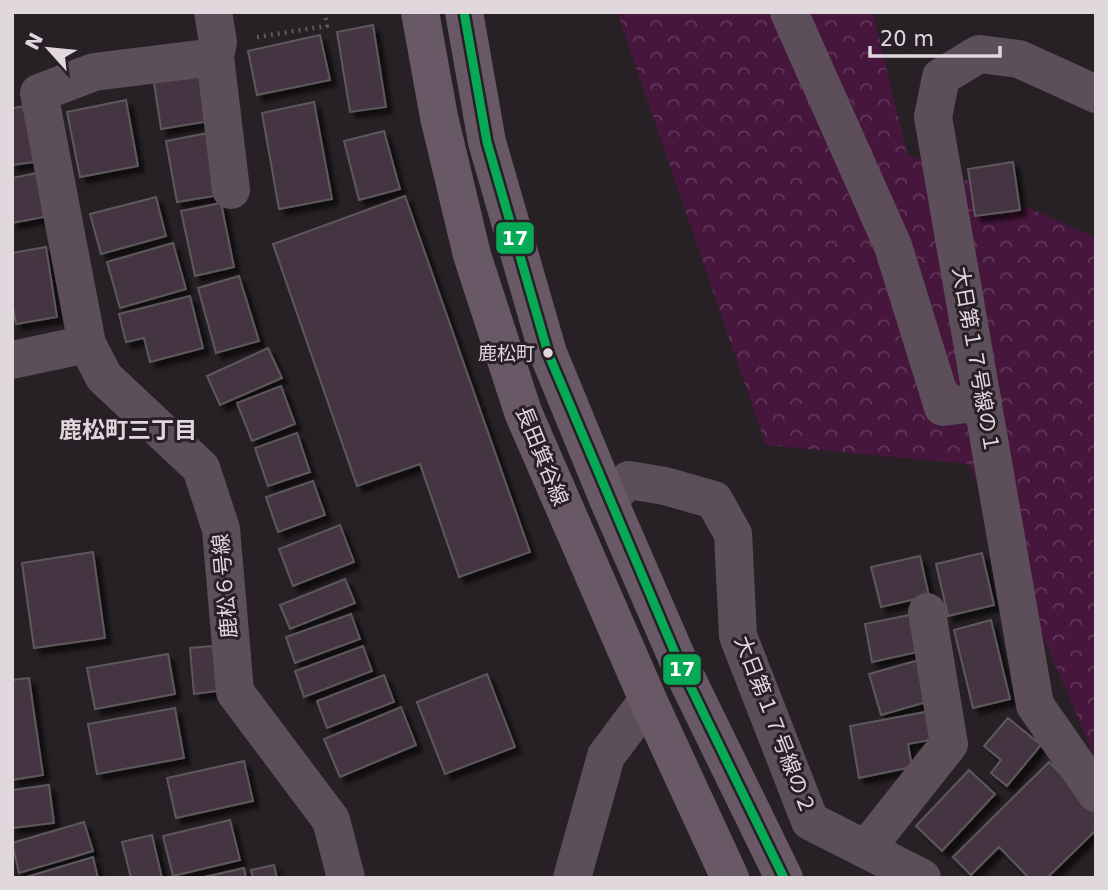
<svg xmlns="http://www.w3.org/2000/svg" width="1108" height="890" font-family="'DejaVu Sans','Noto Sans JP',sans-serif">
  <defs>
    <pattern id="forest-crowns" width="20" height="18" patternUnits="userSpaceOnUse" patternTransform="scale(1.75)"><rect width="20" height="18" fill="#47163d"/><path d="M2 6a3 3 0 1 1 6 0M12 15a3 3 0 1 1 6 0" fill="none" stroke="#613759"/></pattern>
    <filter id="shadow"><feDropShadow dx="6" dy="6" stdDeviation="2" flood-color="#0009"/></filter>
  </defs>
  <rect width="100%" height="100%" fill="#272125"/>
  <path fill="url(#forest-crowns)" d="M617,12H873L907,154L1096,238V760L969,464L766,445Z"/>
  <path fill="#453642" stroke="#5d585b" stroke-width="2" filter="url(#shadow)" d="M373,25L386,107L350,112L337,32Z
    M320,35L330,80L257,95L248,51Z
    M201,68L210,121L161,129L153,76Z
    M126,100L138,166L80,177L67,112Z
    M314,102L332,199L279,209L262,113Z
    M26,106L35,162L12,165V108Z
    M384,131L400,189L359,200L344,141Z
    M208,133L220,195L177,202L166,141Z
    M1013,162L1020,210L975,216L968,169Z
    M37,173L44,217L12,223V178Z
    M405,196L530,552L459,577L420,464L357,486L273,244Z
    M156,197L166,236L101,254L90,214Z
    M221,203L234,267L195,276L181,211Z
    M173,243L186,289L120,308L107,262Z
    M46,247L57,317L16,324L12,302V253Z
    M239,276L259,341L216,353L198,288Z
    M190,296L203,348L150,362L144,338L126,342L119,314Z
    M268,348L282,378L220,405L207,376Z
    M281,386L295,424L252,441L237,403Z
    M297,433L310,472L268,486L255,448Z
    M313,481L325,515L278,532L266,497Z
    M340,525L354,562L293,586L279,549Z
    M93,552L105,638L34,648L22,563Z
    M982,553L994,605L948,616L936,564Z
    M920,556L929,596L881,607L871,567Z
    M345,579L355,603L290,629L280,605Z
    M351,614L360,639L295,663L286,637Z
    M914,614L922,651L872,662L865,624Z
    M991,620L1010,699L973,708L954,630Z
    M213,646L218,691L194,694L190,648Z
    M363,646L372,671L304,697L295,671Z
    M168,654L175,694L95,709L87,668Z
    M919,660L930,701L881,715L869,674Z
    M487,674L515,747L445,774L417,702Z
    M384,675L394,702L327,728L317,701Z
    M29,678L43,775L12,780V680Z
    M401,707L416,745L340,777L324,739Z
    M175,708L184,758L97,774L88,724Z
    M936,710L941,738L908,744L912,767L859,778L850,726Z
    M1008,718L1041,745L1007,786L991,773L1001,760L984,746Z
    M244,761L253,801L176,818L167,778Z
    M1049,762L1096,809V830L1047,878H1029L999,847L971,875L953,857Z
    M969,770L995,794L942,851L916,826Z
    M49,785L54,823L12,828V790Z
    M230,820L240,860L173,876L163,836Z
    M84,822L93,851L19,873L12,843Z
    M152,835L162,878H131L122,842Z
    M93,857L98,878H23Z
    M274,865L277,878H253L251,870Z
    M244,868L246,878H200Z"/>
  <g fill="none" stroke-linecap="round" stroke-linejoin="round">
    <path stroke="#61575f" stroke-width="4.5" stroke-dasharray="2 5" stroke-linecap="butt" d="M257,37L327,26L325,12"/>
    <path stroke="#5d4f5a" stroke-width="38" d="M213,12L218,42L215,57L231,190
      M789,12L893,246L943,407L983,402
      M1096,94L1019,59L979,54L941,77L933,117L1035,705L1096,793
      M87,344L39,93L94,72L215,57
      M12,360L87,344L104,377L201,468L221,529L235,692L331,820L346,878
      M608,499L629,480L665,486L714,500L733,534L738,636L810,821L922,878
      M866,849L949,744L927,612
      M572,878L606,756L648,700"/>
    <path stroke="#695866" stroke-width="38" d="M420,12L439,117L472,255L523,412L648,700L730,878
      M464,12L487,142L548,353L608,499L681,667L784,878"/>
    <g stroke="#291f26" stroke-width="14">
      <path id="bus-1" d="M464,12L487,142L548,353L681,667L784,878"/>
    </g>
    <use href="#bus-1" stroke="#06aa56" stroke-width="9"/>
  </g>
  <circle fill="#e0d8dd" stroke="#291f26" stroke-width="2.5" cx="548" cy="353" r="6"/>
  <g text-anchor="middle" stroke-width="6" stroke-linejoin="round" paint-order="stroke">
    <g font-size="19" fill="#e0d8dd" stroke="#291f26" text-anchor="end">
      <text x="535" y="360">鹿松町</text>
    </g>
    <g font-size="21" fill="#e0d8dd" stroke="#291f26">
      <text transform="translate(976 360) rotate(80)" y="7">大日第１７号線の１</text>
      <text transform="translate(542 456) rotate(68)" y="7">長田箕谷線</text>
      <text transform="translate(225 586) rotate(-95)" y="7">鹿松６号線</text>
      <text transform="translate(775 725) rotate(69)" y="7">大日第１７号線の２</text>
    </g>
    <g font-size="23" font-weight="bold" fill="#e0d8dd" stroke="#291f26">
      <text x="128" y="438">鹿松町三丁目</text>
    </g>
  </g>
  <g stroke="#291f26" stroke-width="2.5">
    <rect x="495" y="221" width="40" height="34" rx="7" fill="#06aa56"/>
    <rect x="662" y="653" width="40" height="33" rx="7" fill="#06aa56"/>
  </g>
  <g font-size="19" text-anchor="middle" font-weight="bold" fill="#fff">
    <text x="515" y="245">17</text>
    <text x="682" y="676">17</text>
  </g>
  <rect width="1108" height="890" fill="none" stroke="#e0d8dd" stroke-width="28"/>
  <g transform="translate(49 49) rotate(297)" stroke="#291f26" stroke-width="5" paint-order="stroke">
  <path d="M0-5L12 26L0 18L-12 26Z" fill="#e0d8dd"/>
  <text y="-10" font-size="19" font-weight="bold" text-anchor="middle" fill="#e0d8dd">N</text>
  </g>
  <path d="M870 46v10h130v-10" fill="none" stroke="#e0d8dd" stroke-width="3.5"/>
  <text x="880" y="46" font-size="21" fill="#e0d8dd" stroke="#291f26" stroke-width="5" paint-order="stroke">20 m</text>
</svg>
